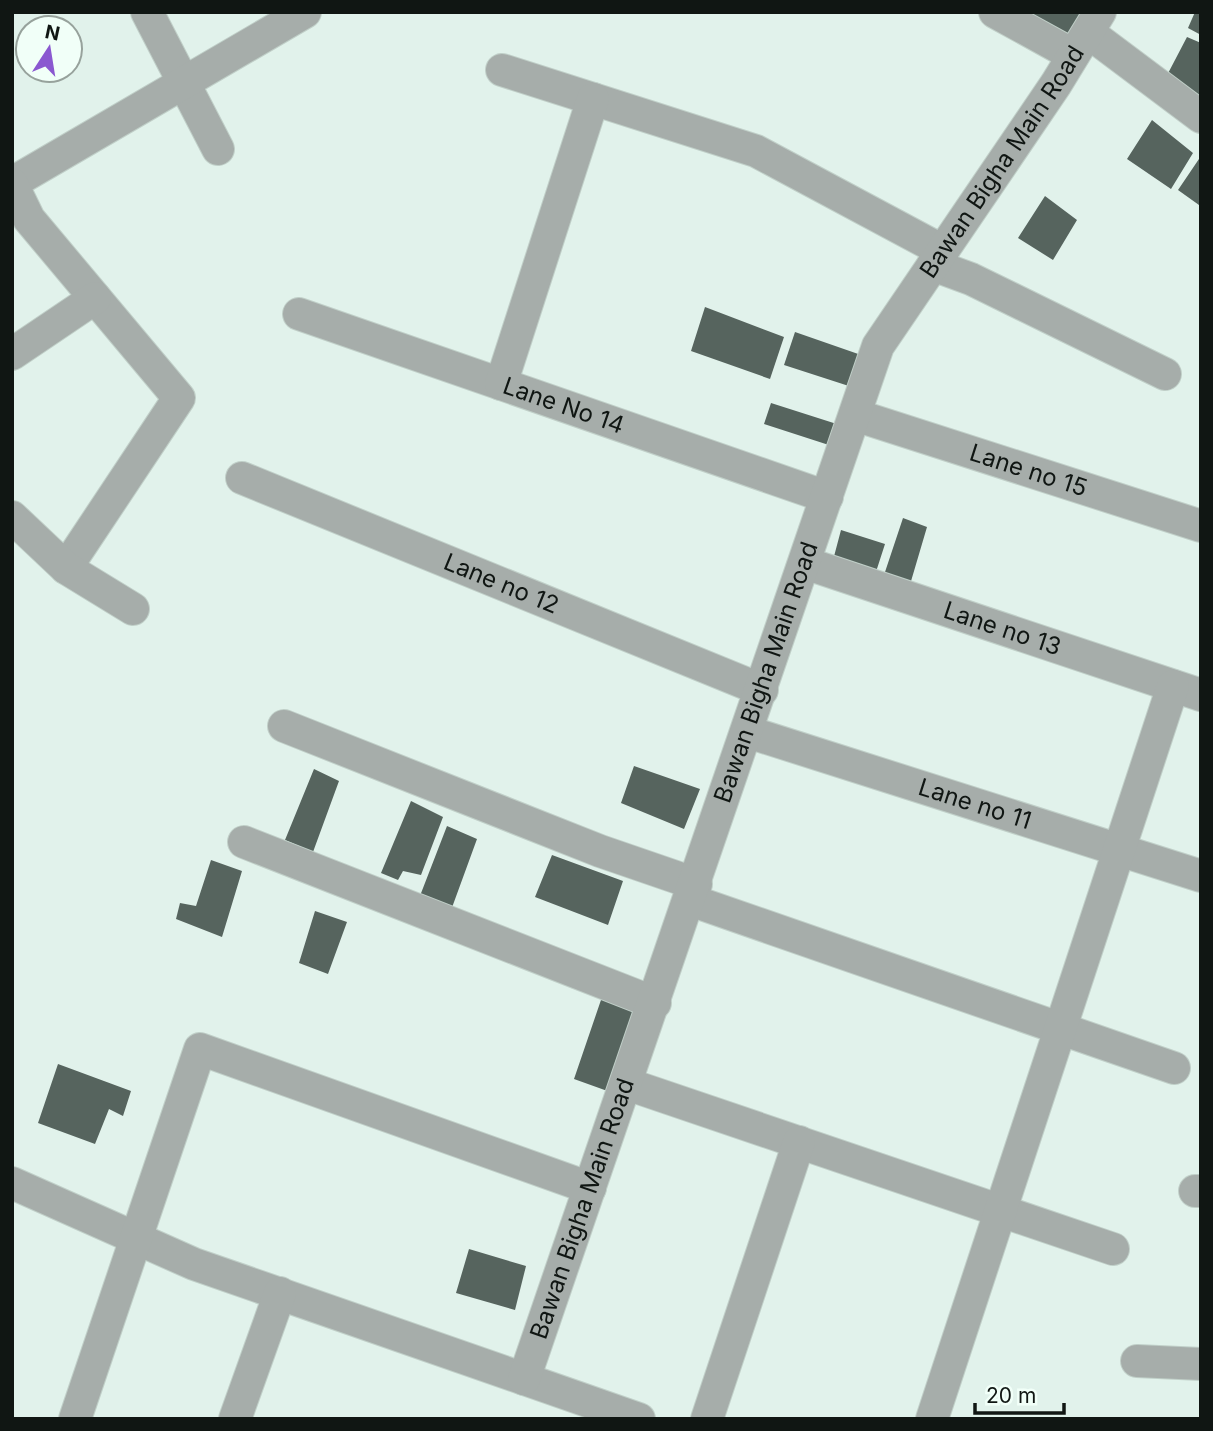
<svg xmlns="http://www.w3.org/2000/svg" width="1213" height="1431" font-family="Inter,sans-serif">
  <rect width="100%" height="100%" fill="#e1f2eb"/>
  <path fill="#56645e" d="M1021,12H1092L1072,46Z
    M1195,12H1201V35L1188,28Z
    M1187,37L1201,43V101L1164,81Z
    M1152,120L1193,153L1171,189L1127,159Z
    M1201,156V202L1199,205L1178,190Z
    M1045,196L1077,220L1053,260L1018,238Z
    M705,307L784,337L770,379L691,351Z
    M795,332L864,356L855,388L784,365Z
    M771,403L843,426L835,447L764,424Z
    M903,518L927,527L909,588L883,578Z
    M841,530L885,544L874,578L832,564Z
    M634,766L700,789L684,829L621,803Z
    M314,769L339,781L313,852L285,840Z
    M411,801L443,817L421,875L403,871L398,880L381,873Z
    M447,826L477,839L450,913L418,901Z
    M552,855L623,881L608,925L535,897Z
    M211,860L242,871L222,937L176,919L180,903L196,906Z
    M315,911L347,922L328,974L299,963Z
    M602,997L641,1012L613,1093L574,1079Z
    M58,1064L131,1091L123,1116L109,1109L95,1144L38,1123Z
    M469,1249L526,1266L515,1310L456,1293Z"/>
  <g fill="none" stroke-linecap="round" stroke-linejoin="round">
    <g stroke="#c0cfc8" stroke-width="34">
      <g id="street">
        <path d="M147,12L218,149"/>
        <path d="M995,12L1073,55"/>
        <path d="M1089,33L1201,117"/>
        <path d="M502,70L756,151L943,251"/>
        <path d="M12,183L305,12"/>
        <path d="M12,184L29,219L179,398L66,568"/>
        <path d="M933,265L971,279L1165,374"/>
        <path id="s1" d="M299,314L827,497"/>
        <path d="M12,354L95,298"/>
        <path d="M501,384L593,99"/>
        <path id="s2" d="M855,415L1201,526"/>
        <path id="s3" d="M242,478L762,690"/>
        <path d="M12,517L66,568L133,609"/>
        <path id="s4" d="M805,563L1201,695"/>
        <path d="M284,726L600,851L696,884"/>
        <path id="s5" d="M748,732L1201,876"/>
        <path d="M244,842L655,1003"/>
        <path d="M690,900L1174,1068"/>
        <path d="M627,1084L1113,1249"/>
        <path d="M12,1183L194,1264L639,1419"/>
        <path d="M1195,1191H1201"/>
        <path d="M1137,1361L1201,1364"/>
        <path id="s6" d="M524,1379L878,346L1056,84L1100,12"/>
        <path d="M75,1419L200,1049L590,1188"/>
        <path d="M235,1419L280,1293"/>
        <path d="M707,1419L799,1142"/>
        <path d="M932,1419L1173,686"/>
      </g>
    </g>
    <use href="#street" stroke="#a6adaa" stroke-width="32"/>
  </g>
  <g text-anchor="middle" stroke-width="7" stroke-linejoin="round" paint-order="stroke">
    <g font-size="24" fill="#101613" stroke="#f1fff8">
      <text dy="8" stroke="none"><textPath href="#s6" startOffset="1314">Bawan Bigha Main Road</textPath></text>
      <text dy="8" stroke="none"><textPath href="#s1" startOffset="280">Lane No 14</textPath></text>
      <text dy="8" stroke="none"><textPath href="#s2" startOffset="182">Lane no 15</textPath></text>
      <text dy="8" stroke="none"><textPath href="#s3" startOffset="280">Lane no 12</textPath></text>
      <text dy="8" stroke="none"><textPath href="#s4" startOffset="208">Lane no 13</textPath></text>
      <text dy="8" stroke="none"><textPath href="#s6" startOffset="747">Bawan Bigha Main Road</textPath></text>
      <text dy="8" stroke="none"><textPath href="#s5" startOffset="238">Lane no 11</textPath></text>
      <text dy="8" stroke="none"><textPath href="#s6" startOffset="180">Bawan Bigha Main Road</textPath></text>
    </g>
  </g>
  <rect width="1213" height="1431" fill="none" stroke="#101613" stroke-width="28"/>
  <g transform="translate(49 49) rotate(12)"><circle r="33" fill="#f1fff8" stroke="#97a29c" stroke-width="2"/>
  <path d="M0-5L12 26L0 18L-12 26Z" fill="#8a58d0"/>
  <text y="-10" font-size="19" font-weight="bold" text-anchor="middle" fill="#101613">N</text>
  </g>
  <path d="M975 1403v10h89v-10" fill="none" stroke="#101613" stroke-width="3.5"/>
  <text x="986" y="1403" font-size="21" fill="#101613" stroke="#f1fff8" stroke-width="5" paint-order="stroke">20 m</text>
</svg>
